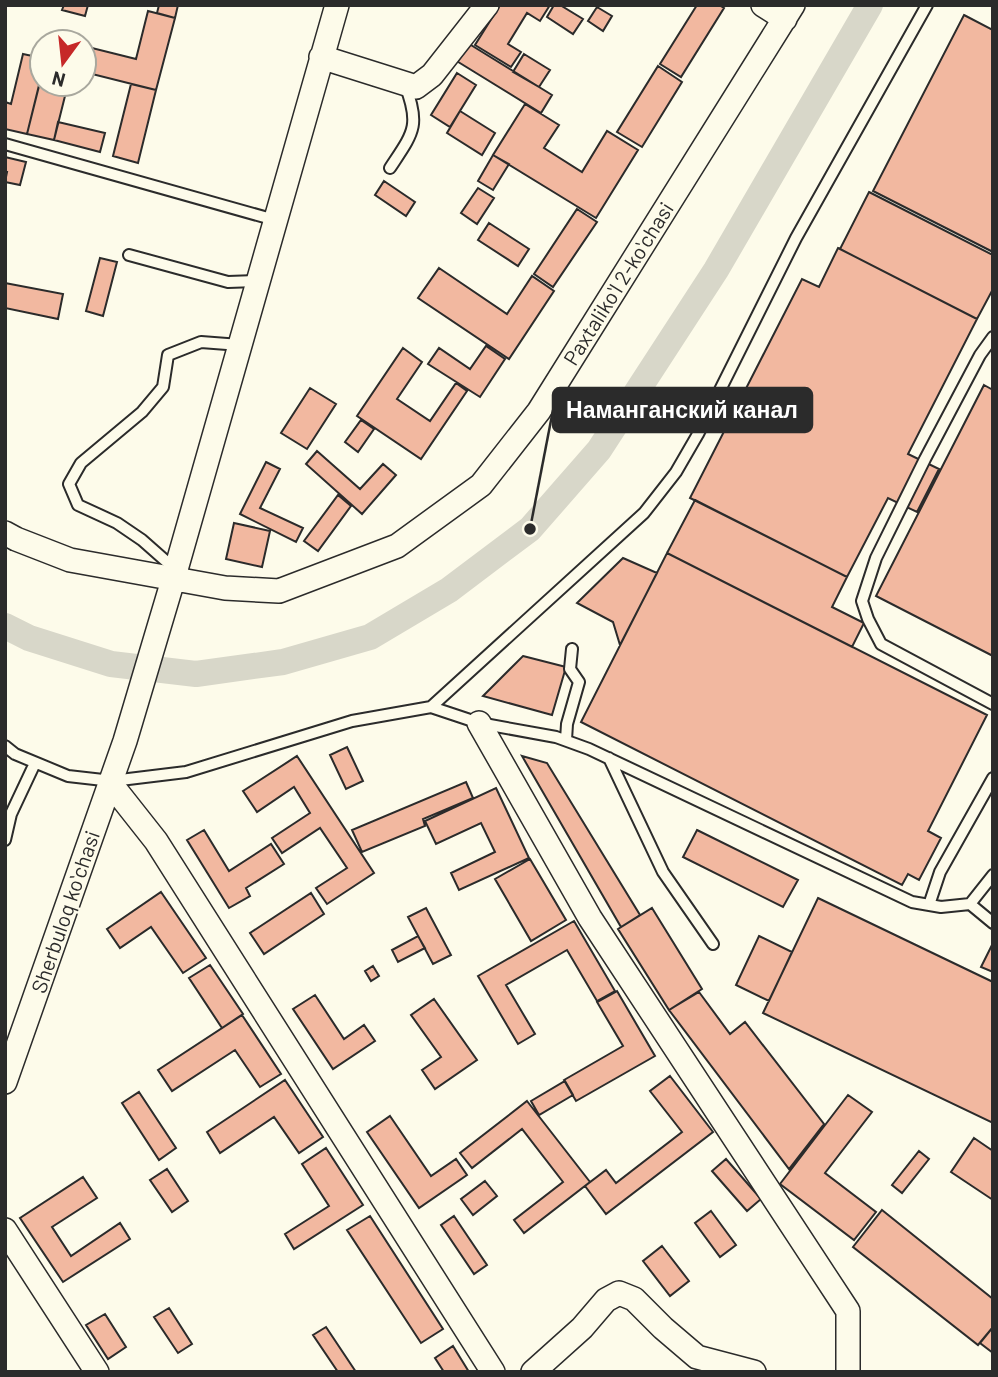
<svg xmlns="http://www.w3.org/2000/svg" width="998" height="1377" font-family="Barlow,sans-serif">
  <rect width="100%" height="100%" fill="#fdfbea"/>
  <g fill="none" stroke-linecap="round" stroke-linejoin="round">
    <path stroke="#d8d7c9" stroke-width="26" d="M5,626L29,638L111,664L196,674L283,662L370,637L449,590L530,529L599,450L716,270L870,5"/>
  </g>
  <path fill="#f2b8a0" stroke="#2b2b2b" stroke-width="2" d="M64,5H88L85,16L62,10Z
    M159,5H178L175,18L157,13Z
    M500,5H550L540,21L527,13L508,44L521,52L511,67L475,45Z
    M554,5H560L583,19L573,34L547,17Z
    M697,5H719L724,8L681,77L660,64Z
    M597,7L612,16L603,31L588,21Z
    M148,11L175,18L156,90L84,72V46L136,59Z
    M964,15L993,30V252L873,191Z
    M466,42L552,95L541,113L455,60Z
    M23,54L42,58V73L27,134L5,129V102L11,104Z
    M524,54L550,70L539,87L513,72Z
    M658,66L682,82L642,147L617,132Z
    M457,73L476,85L450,127L431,115Z
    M42,74V84H68L54,140L27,134Z
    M131,84L156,90L138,163L113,156Z
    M525,104L559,125L544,148L582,172L607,131L638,150L596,218L493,155Z
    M460,111L495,133L482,155L447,133Z
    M58,122L105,133L100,152L54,140Z
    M493,155L509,164L493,190L478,181Z
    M5,157L26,162L20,185L5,182L7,172H5Z
    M384,181L415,202L406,216L375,195Z
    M478,188L494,198L477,224L461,213Z
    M869,192L993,255V289L977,319L840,249Z
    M577,209L597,222L553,287L534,274Z
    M489,223L529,249L518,266L478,240Z
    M838,248L977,319L908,454L939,469L917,512L888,498L847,577L690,498L802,279L819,287Z
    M100,258L117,262L103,316L86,311Z
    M439,268L507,314L532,276L554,291L509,359L418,298Z
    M5,283L63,294L58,319L5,308Z
    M486,346L505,359L480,397L428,364L439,348L470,369Z
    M403,348L422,362L397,399L430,421L456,383L467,391L421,459L357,416Z
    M984,385L993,390V656L876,596Z
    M310,388L336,404L307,449L281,433Z
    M361,420L374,429L358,452L345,442Z
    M317,451L360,489L383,464L396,475L362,514L306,464Z
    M266,462L280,469L260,508L303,528L296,542L240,514Z
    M338,495L351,506L318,551L304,541Z
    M695,500L847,577L832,607L864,623L852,647L667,553Z
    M234,523L270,531L262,567L226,559Z
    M667,553L987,715L928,831L941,838L919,880L908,874L902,885L581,722Z
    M623,558L657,573L620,645L613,622L577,603Z
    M523,656L566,667L552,715L483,696Z
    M347,747L363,781L346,789L330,755Z
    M297,756L374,873L327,904L316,888L347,868L320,828L282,853L272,838L310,813L294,787L257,812L243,791Z
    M522,756L547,763L640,915L621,927Z
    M466,782L473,798L423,819L425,826L362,852L352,830Z
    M496,788L529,858L459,890L451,873L495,852L481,823L436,844L425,821Z
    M204,830L229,871L271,844L284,864L246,888L250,896L229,908L187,840Z
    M697,830L798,880L783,907L683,857Z
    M530,859L566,920L531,941L495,879Z
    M161,892L206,958L183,973L151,927L120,948L107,929Z
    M311,893L324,914L264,954L250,933Z
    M818,898L993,982V1123L763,1013Z
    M426,908L451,955L433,964L408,917Z
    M652,908L702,989L669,1010L618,929Z
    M574,921L615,991L597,1001L567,950L506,985L535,1034L518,1044L478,976Z
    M418,936L425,948L398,962L392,950Z
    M759,936L792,952L769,1001L736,985Z
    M993,943V972L981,967Z
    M210,965L243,1014L222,1028L189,978Z
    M373,966L379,976L371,981L365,971Z
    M617,991L655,1056L576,1101L564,1080L623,1046L597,1002Z
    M699,992L730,1034L745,1022L824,1124L789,1169L669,1010Z
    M315,995L344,1039L364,1025L375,1041L333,1069L293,1009Z
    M434,999L477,1060L435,1089L422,1070L441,1057L411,1015Z
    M242,1015L281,1074L260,1087L235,1050L172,1091L158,1070Z
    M670,1076L713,1132L606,1214L585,1186L606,1170L616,1183L682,1132L650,1091Z
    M285,1080L323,1137L299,1153L274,1117L220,1153L207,1132Z
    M565,1081L573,1095L539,1115L531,1101Z
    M139,1092L176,1148L159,1160L122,1103Z
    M848,1095L872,1112L825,1173L876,1212L854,1240L780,1184Z
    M527,1101L590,1182L524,1233L514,1220L563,1182L522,1129L472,1168L460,1153Z
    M390,1116L431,1176L456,1159L467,1175L419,1208L367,1132Z
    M974,1138L993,1151V1200L951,1172Z
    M326,1148L363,1205L294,1249L285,1234L329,1206L302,1164Z
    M919,1151L929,1159L902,1193L892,1185Z
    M726,1159L761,1199L747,1211L712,1171Z
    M167,1169L188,1201L172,1212L150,1180Z
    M83,1177L97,1198L52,1227L71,1256L120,1223L130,1239L63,1282L20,1218Z
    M485,1181L497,1196L473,1215L461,1199Z
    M882,1210L993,1299V1327L978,1345L853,1247Z
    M711,1211L736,1245L720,1257L695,1223Z
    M370,1216L443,1329L421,1343L347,1230Z
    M454,1216L487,1265L474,1274L441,1225Z
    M662,1246L689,1281L670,1296L643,1261Z
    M169,1308L192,1344L178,1353L154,1317Z
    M105,1314L126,1347L108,1359L86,1325Z
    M326,1327L356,1372H338L313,1335Z
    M993,1327V1353L980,1343Z
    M453,1346L469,1372H444L435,1358Z"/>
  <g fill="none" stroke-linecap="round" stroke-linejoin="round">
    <g stroke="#2b2b2b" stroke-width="14">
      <path id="lane" d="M5,144L275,220
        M390,168C413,133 421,126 405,85
        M129,255L228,282L258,281
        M993,337L980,355L925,459L876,558L862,601L868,619L881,644L993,704
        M176,570L142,540L117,523L78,505L69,484L81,463L142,412L163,387L168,355L201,342L240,345
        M431,707L644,513L676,472L698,434L796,238L927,5
        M566,740L567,724L579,682L570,669L572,649
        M5,746L15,754L68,776L112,781L186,772L352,721L431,707L479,723L556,737L589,749L912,902L941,907L970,904L993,875
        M609,758L663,872L713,944
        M5,840L11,814L35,763
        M970,904L993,923
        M929,905L940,872L993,778"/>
    </g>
    <g stroke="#2b2b2b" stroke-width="26">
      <path id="street" d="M763,5L785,19
        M321,57L416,87L432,75L487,5
        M5,533L16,539L70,560L225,588L279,591L397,546L481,485L539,411L793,5
        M479,723L590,918L848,1311V1372
        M111,784L156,841L493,1372
        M5,1082L125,741L173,580L337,5
        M5,1230L97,1372
        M533,1372L582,1328L606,1300L619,1293L634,1299L663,1328L697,1357L754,1372"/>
    </g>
    <use href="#lane" stroke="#fdfbea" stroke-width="10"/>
    <use href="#street" stroke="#fdfbea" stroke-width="23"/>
  </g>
  <g text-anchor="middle" stroke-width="5" stroke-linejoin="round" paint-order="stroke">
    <g font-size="21" fill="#2b2b2b" stroke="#fdfbea">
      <text transform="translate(619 284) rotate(-58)" y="7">Paxtalikoʻl 2-koʻchasi</text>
      <text transform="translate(66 912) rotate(-71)" y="7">Sherbuloq koʻchasi</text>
    </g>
  </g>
  <path fill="none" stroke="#2b2b2b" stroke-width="2.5" d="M530 529L553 410"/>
  <circle fill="#2b2b2b" stroke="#fdfbea" stroke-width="2.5" cx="530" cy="529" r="7"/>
  <rect fill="#2b2b2b" stroke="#2b2b2b" stroke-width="2.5" x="553" y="388" width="259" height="44" rx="7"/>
  <g font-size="23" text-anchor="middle" font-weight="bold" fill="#fff">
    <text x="682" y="418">Наманганский канал</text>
  </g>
  <rect width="998" height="1377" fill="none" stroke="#2b2b2b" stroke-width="14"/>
  <g transform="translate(63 63) rotate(195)"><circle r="33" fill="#fdfbea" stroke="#a9a89e" stroke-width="2"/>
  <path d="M0-5L12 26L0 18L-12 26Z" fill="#c62828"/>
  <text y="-10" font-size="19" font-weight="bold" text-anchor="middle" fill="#2b2b2b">N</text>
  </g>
</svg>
